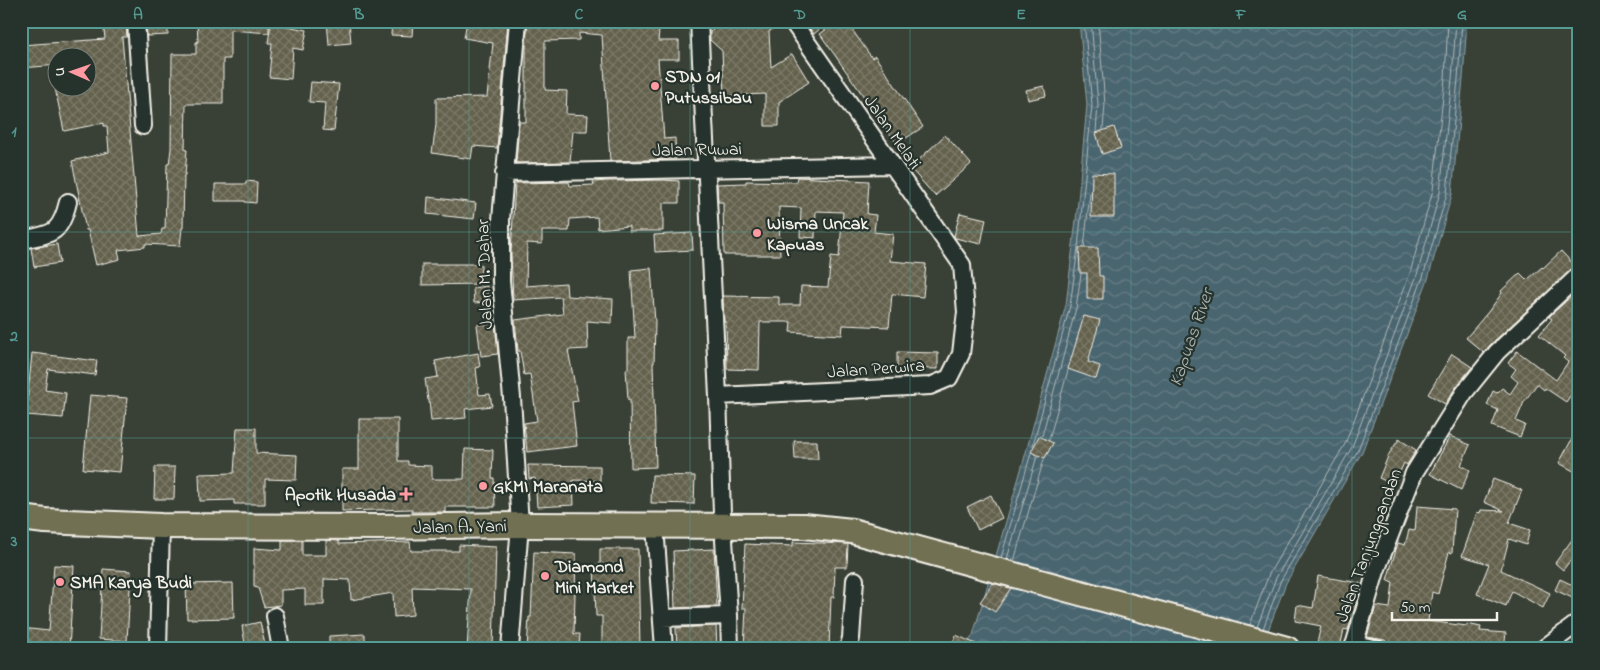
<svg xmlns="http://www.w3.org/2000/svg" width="1600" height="670" font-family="'Indie Flower',sans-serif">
  <defs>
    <pattern id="water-waves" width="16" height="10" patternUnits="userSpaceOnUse" patternTransform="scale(1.25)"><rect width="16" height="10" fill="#4a656f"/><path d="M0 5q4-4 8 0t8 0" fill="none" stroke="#657c84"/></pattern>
    <pattern id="building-cross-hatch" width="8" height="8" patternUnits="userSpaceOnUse" patternTransform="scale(1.25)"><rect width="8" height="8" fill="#64624e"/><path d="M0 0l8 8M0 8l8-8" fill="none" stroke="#7b7968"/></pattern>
  </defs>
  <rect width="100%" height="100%" fill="#394137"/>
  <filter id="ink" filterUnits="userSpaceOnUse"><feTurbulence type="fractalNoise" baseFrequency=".02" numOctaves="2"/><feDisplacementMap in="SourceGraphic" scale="10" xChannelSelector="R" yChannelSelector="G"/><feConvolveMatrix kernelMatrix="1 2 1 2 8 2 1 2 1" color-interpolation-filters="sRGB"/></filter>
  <g filter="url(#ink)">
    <path fill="url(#water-waves)" stroke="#8e9d9f" d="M1079,21H1467L1463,79L1452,194L1428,279L1362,452L1286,583L1261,649H964L973,635L1023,463L1066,305L1077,211L1087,105Z"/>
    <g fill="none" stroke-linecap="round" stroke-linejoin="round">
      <path stroke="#b0b9b8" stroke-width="1" d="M1091,21L1098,104L1096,132
        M1098,21L1105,104L1103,129
        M1084,247L1090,193
        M1078,248L1092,105L1084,21
        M1042,436L1076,308L1081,274
        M1049,440L1068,370
        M1033,445L1070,306L1078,248
        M1001,558L1031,453
        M1007,559L1037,456
        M1014,561L1044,459
        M1250,625L1269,574L1345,444L1410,273L1433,190L1445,78L1448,21
        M1257,627L1276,578L1352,447L1417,275L1440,192L1452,79L1456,21
        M1263,629L1281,580L1358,450L1423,277L1447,193L1458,79L1462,21"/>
    </g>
    <path fill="url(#building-cross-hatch)" stroke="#f4f1e8" d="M103,21H120V24H126L127,37H122L139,236L161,234L162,229H165L167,164H169L171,149L172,54H196V42H198L197,21H269V33L230,30V59H223V104H186L185,150H187L185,175H184L183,228H182L180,246L145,244V247L118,250L120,259L96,265L88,230H86L72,161L109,152L107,126H104V123L64,131L55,88H88V58H58V65L21,68V45L105,39Z
      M327,21H349L351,43L329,45Z
      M392,21L413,22L412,36L391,35Z
      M467,21H508L497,148L473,146L471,159L432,153L436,125V98L487,97L493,43L464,38Z
      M528,21H660L658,41H679V59H658L664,139L675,138L676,159L610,161L602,35L579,33V40L545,41V90L567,91L566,114L588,115L587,131H573L570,162L516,163L519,122H526V43Z
      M720,21H782L769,32L771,67L792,54L809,82L779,102V126H765V94L724,96L722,51L710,40V32Z
      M804,21H829L814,34Z
      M838,21H846L872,58L875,56L923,127L897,144L820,34Z
      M168,22V35L147,36L146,23Z
      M271,23L307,30L303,50L293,48L291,79L269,77L272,43H268Z
      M311,82L339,84L334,131L323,130L325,103L309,102Z
      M1044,86L1046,96L1028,100L1026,90Z
      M1114,127L1121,148L1102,154L1096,133Z
      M945,135L971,164L935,196L910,168Z
      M1092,173L1114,174V217H1091Z
      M797,177L869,181L867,214L876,215L874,232L893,234L890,261L926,264L923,297L892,294L889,327L843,325L842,335L790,332L791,322H760L759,370L727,369L726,322H724L723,296L779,297V305H800L801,286L828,287L831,256L839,257L843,212L816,211L815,238L800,237L801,208L779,207L780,255H724L723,202H718L717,184L746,183V181L796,182Z
      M663,180L679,181V203H663V231H629V226L598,229L597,217L570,219L569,231H542V244L527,243L526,286L566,283L567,296L613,299L612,323L587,321L588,349L568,350L578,401L572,402L577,446L527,452L524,423L537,421L530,374L524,375L520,351H518L515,320L563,314L561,297L513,300L511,253L515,183L569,182L570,186L594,185L593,182L608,181Z
      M246,181L257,182L256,203L245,202V201H215V184H246Z
      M428,197L476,203L474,219L427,214Z
      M960,213L986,219L981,244L955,238L954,236Z
      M692,233L693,250L655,252L654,235Z
      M57,244L60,263L34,267L31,248Z
      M1079,248H1098L1099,276H1103V299H1087V273H1080Z
      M1561,251L1575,266L1490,345L1484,353L1466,338L1488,312L1502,293L1501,291L1520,273L1527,280L1542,267L1543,268Z
      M422,264H481V284L422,285Z
      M651,268L655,322L654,363H653L656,467L631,468L630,400H628L626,369H628V338H635L631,270Z
      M487,286L488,302L474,303L473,288Z
      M1579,289V383L1566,402L1545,388L1544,390L1537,384L1524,402L1516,421L1525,425L1520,437L1492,426L1498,410L1487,405L1493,391L1497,393L1502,388L1510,394L1518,382L1511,376L1516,369L1508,363L1517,351L1556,380L1568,362L1563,358L1565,356L1539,335L1552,319L1549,317Z
      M1084,316L1100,320L1088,362L1100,366L1096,379L1068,369Z
      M495,323L498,354L481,356L477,325Z
      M897,352L938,353V369L897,368Z
      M32,353L97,361L95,375L48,369L45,390L66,393L63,418L26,415Z
      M478,353L480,367L476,368L479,395L490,394L492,406L465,409L466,418L431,421L429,400H428L425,379L438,377L435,361Z
      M1452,354L1472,367L1456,387L1445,404L1428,394Z
      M90,395L127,398L120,472L83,469Z
      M359,419H398V461H408V465L432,466V479H464L465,449L493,450L492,478H494L495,507H445V512H412V509L342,511V469H359Z
      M1579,426V474L1559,463Z
      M237,428H256V453L297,455L296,480L265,479V504H234V500L200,501L199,474L234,473Z
      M1039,436L1053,443L1045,458L1031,452Z
      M1450,436L1470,445L1461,465L1470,470L1461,490L1430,474Z
      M1399,439L1416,450L1407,465L1404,463L1394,485L1379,478L1389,454Z
      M794,441H817L818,459H795Z
      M528,465L600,466V481L573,480L574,505L537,507L535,478L529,479Z
      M155,467H175L174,499H154Z
      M652,475L695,476L694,504L651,503Z
      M1493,479L1522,490L1509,523L1530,530L1526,545L1509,539L1501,570L1550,593L1543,608L1512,591L1506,606L1477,594L1489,564L1462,556L1477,512L1480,513L1481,510L1504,511L1484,502Z
      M991,495L1002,518L978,530L967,507Z
      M1417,506L1455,509L1452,553L1449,552L1438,594L1432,592L1428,621L1467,626V624L1481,627L1480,631L1506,633L1504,649H1409L1387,646L1385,640L1367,637L1376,606L1390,608L1393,582L1387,580L1398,543L1405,545L1409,530L1415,531Z
      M1579,530V549L1563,570L1555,563Z
      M282,540H302V555H326V540L339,541V544L410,542L411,551H459V545L496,547L493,649H467L471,589L412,587L413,615L394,617L393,593L351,600L350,580L324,579V605H305V589L281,590V605L264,607L258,588L254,587V548L282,550Z
      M793,542L848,544L847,567H835L834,597H831L829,649L744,648L746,608H742L745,544L793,546Z
      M600,549H638L640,649H602V616H596L594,565H600Z
      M714,549L717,606L675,608L673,551Z
      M534,552L576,554L574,634H580L579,649H527L529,617H531Z
      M54,565L74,566L69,649H21V628L49,631Z
      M103,569L131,571L127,641L99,639Z
      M1318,576L1360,583L1358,598L1348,630L1344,629L1340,648L1317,643L1321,626L1295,621L1297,605L1313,608Z
      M1560,579L1579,588V601L1555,590Z
      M233,583L234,618L187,619L186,584Z
      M993,583L1011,588L995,612L980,602Z
      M260,622L266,649H246L242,626Z
      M716,626L717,649H677L676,628Z
      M365,634V649H329V636Z
      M956,635L987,649H950Z"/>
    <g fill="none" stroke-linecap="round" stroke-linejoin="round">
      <g stroke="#f4f1e8" stroke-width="20">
        <path id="minor" d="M136,21L143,126
          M699,21L718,396L722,513
          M504,173L891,165
          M21,240C52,234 60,235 68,202
          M718,396L930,386L949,378L961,354L966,312L962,265L792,21
          M655,526L664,649
          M724,540L729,616L730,649
          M275,616L281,649
          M662,618L729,616
          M1354,644L1378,649
          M158,649L161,526
          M510,649L520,525L512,398L501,281V220L518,21
          M848,649L851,638L855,580
          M1353,649L1376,571L1414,473L1464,393L1497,352L1579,275
          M1543,649L1579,622"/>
      </g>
      <g stroke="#f4f1e8" stroke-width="28">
        <path id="highway" d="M21,518L45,521L161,526L379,527L520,525L804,526L852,531L1287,649"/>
      </g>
      <use href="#minor" stroke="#26332d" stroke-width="16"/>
      <use href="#highway" stroke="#716f52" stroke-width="24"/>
    </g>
  </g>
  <path fill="none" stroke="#549b93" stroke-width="1" stroke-opacity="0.55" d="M248,21V649M469,21V649M690,21V649M910,21V649M1131,21V649M1352,21V649M21,232H1579M21,438H1579"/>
  <g fill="#ff9aa2" stroke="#26332d" stroke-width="2">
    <circle cx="655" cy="86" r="5"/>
    <circle cx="757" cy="233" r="5"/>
    <circle cx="483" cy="486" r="5"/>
    <path d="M403.5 486.5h5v5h5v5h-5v5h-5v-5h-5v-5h5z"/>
    <circle cx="545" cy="576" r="5"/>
    <circle cx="60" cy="582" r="5"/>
  </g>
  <g text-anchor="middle" stroke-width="4.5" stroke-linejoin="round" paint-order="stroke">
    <g font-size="18" font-weight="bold" fill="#f4f1e8" stroke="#26332d" text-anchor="start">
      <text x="665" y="82">SDN 01<tspan x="665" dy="21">Putussibau</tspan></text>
      <text x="767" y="229">Wisma Uncak<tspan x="767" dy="21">Kapuas</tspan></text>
      <text x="493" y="492">GKMI Maranata</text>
      <text x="396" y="500" text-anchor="end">Apotik Husada</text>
      <text x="555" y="572">Diamond<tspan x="555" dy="21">Mini Market</tspan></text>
      <text x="70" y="588">SMA Karya Budi</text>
    </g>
    <g font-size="18" fill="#f4f1e8" stroke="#26332d">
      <text transform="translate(893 132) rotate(55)" y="6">Jalan Melati</text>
      <text transform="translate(697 149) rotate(-1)" y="6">Jalan Ruwai</text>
      <text transform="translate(484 274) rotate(-92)" y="6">Jalan M. Dahar</text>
      <text transform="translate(876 368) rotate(-4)" y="6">Jalan Perwira</text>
      <text transform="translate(460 526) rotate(-1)" y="6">Jalan A. Yani</text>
      <text transform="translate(1368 545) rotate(-70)" y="6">Jalan Tanjungpandan</text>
    </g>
    <g font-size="19" font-style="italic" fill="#b0b9b8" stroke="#26332d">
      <text transform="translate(1190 337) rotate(-71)" y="7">Kapuas River</text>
    </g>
  </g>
  <rect width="1600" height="670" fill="none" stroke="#26332d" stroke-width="55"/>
  <g transform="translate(72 72) rotate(272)"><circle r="24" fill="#26332d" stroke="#787f78"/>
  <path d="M0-4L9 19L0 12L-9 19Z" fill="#ff9aa2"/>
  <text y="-8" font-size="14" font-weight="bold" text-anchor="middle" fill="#f4f1e8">U</text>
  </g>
  <path d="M1392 612v8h105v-8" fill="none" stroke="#f4f1e8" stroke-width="2.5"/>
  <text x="1400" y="612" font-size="15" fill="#f4f1e8" stroke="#26332d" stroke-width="4" paint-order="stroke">50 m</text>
  <rect x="28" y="28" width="1544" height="614" fill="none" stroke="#549b93" stroke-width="2"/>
  <g font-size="16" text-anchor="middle" font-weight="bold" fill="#549b93">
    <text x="138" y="19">A</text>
    <text x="359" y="19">B</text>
    <text x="579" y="19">C</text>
    <text x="800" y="19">D</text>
    <text x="1021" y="19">E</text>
    <text x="1241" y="19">F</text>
    <text x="1462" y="19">G</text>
    <text x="14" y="136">1</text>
    <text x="14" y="341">2</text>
    <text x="14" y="546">3</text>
  </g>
</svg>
